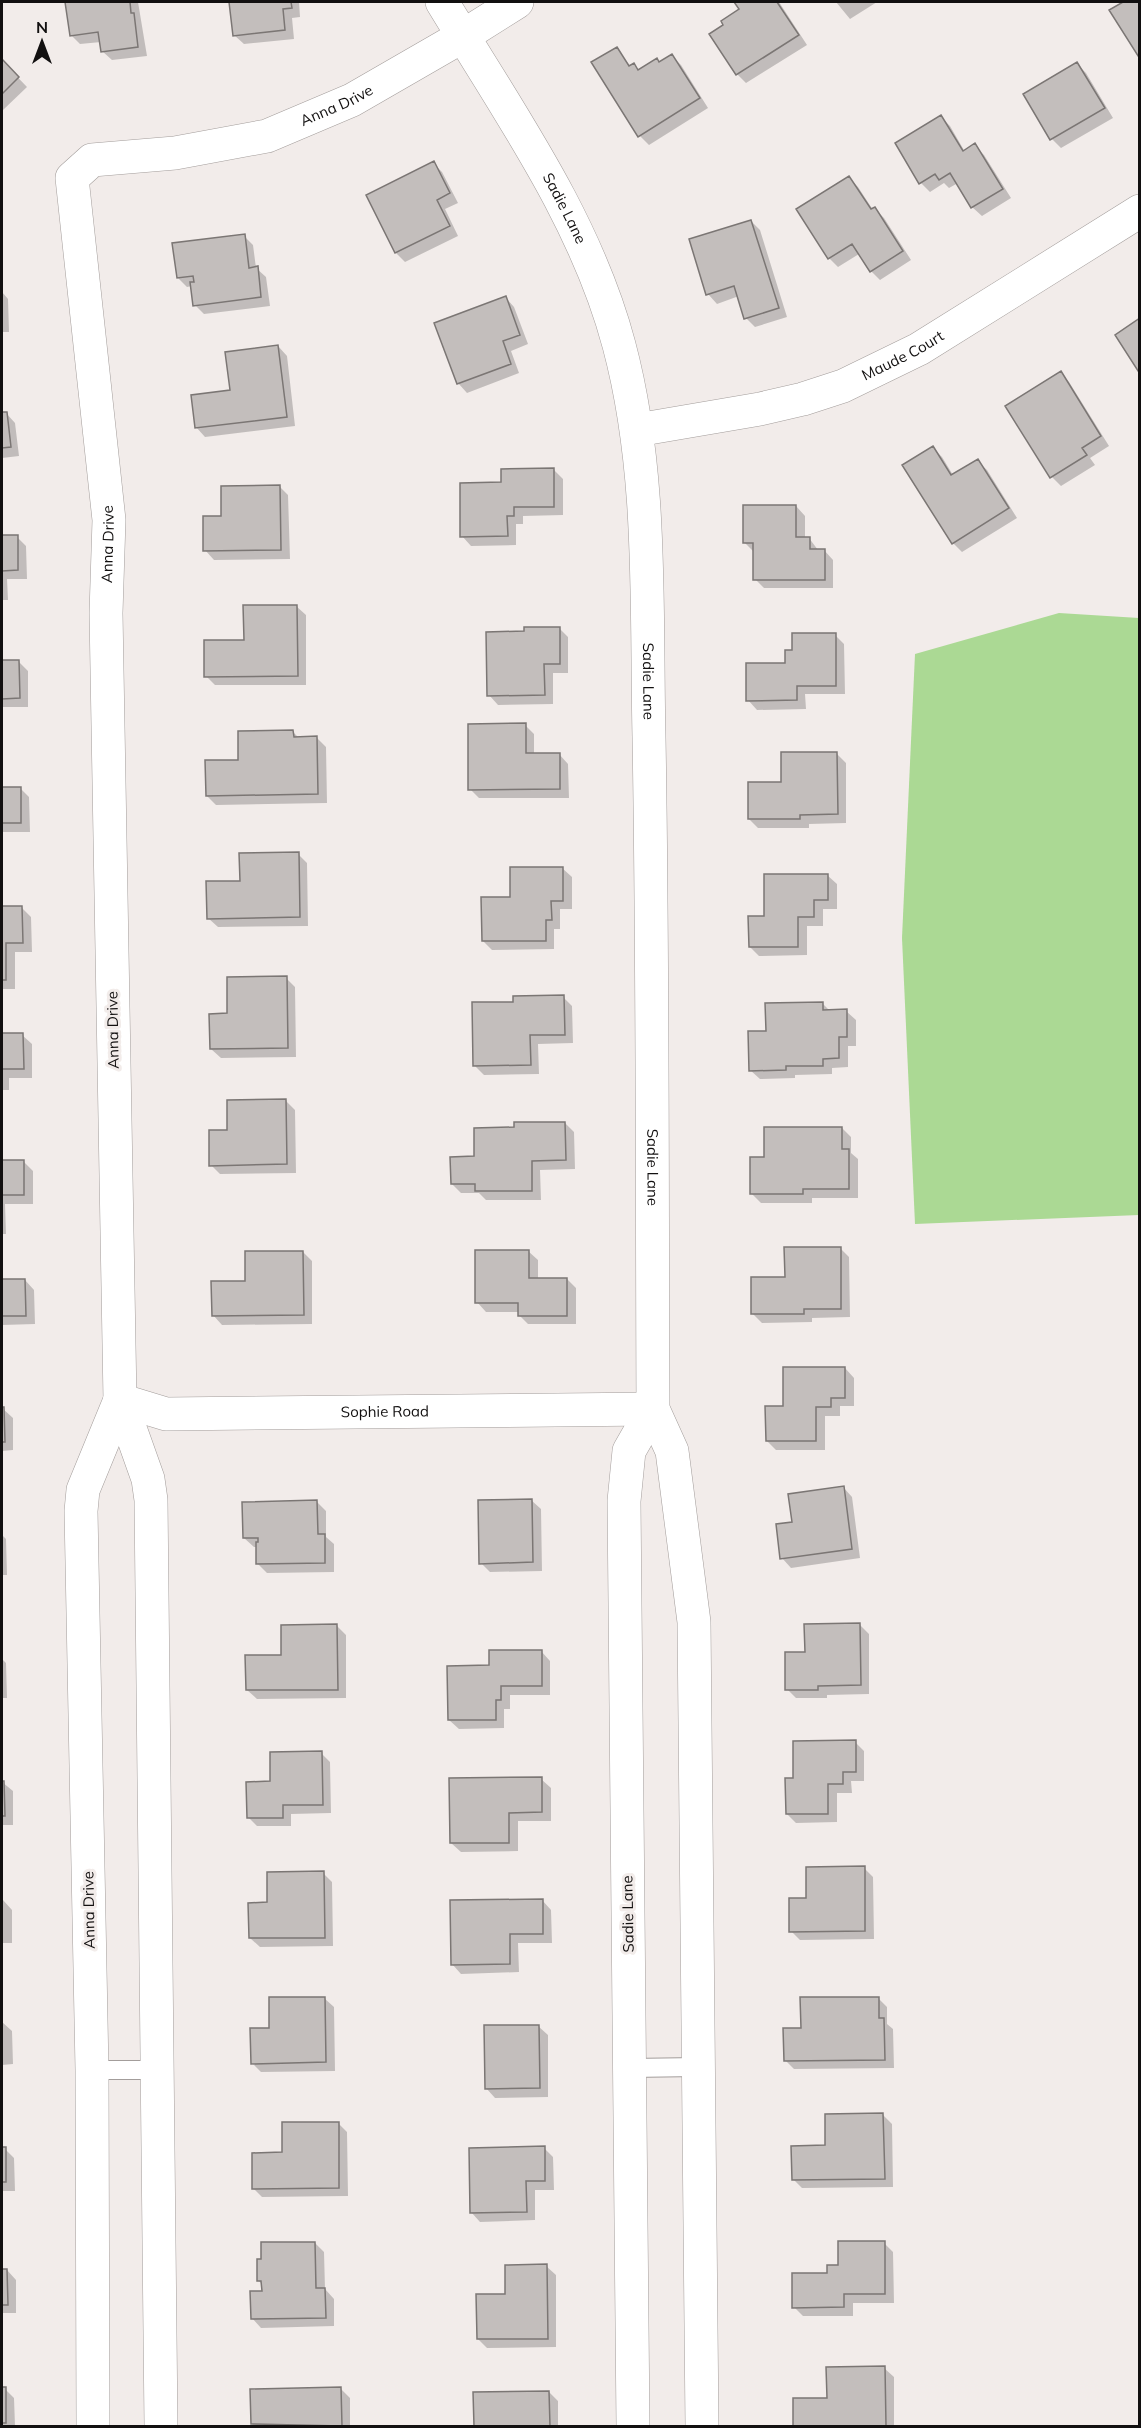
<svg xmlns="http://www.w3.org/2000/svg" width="1141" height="2428" font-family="Mulish,sans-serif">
  <rect width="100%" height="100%" fill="#f2ecea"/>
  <path fill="#abd994" d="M1059,613L1139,618V1215L915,1224L902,938L915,654Z"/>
  <path fill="#0003" d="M67,2H138L147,56L112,60L102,51L101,42L80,44L71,35Z
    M231,2H307H299L300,17L292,18L294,39L244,44L234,35Z
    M736,2H779L807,45L746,83L737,74L725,25L741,10Z
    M836,2H877L850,19Z
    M616,48L631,67L634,65L640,71L672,56L681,65L708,108L649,145L640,136Z
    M2,61L27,87L3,110L2,108Z
    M1077,64L1086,73L1113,118L1061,148L1052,139L1025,94Z
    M941,117L950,126L965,152L974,145L984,155L1011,198L982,216L972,207L958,183L949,188L944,183L930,192L921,183Z
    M433,163L442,172L458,203L445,209L458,236L405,262L396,253L368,195Z
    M849,178L858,187L873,210L875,209L884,218L911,260L880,280L871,271L859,254L838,267L829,258Z
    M751,221L760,230L787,317L755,327L746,318L739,296L717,304L708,294Z
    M244,236L253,245L256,268L266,277L270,306L204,314L195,305L192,286L187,287L178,278Z
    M2,292L8,299L9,332H2Z
    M505,297L514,307L528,344L511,351L519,373L467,393L458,383Z
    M278,346L287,356L295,426L205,437L196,427Z
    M1060,373L1069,382L1109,446L1090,458L1095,465L1061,486L1052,477Z
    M6,413L15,423L19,456L2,458V414Z
    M933,448L942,457L953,475L977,461L987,470L1017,518L962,552L953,543Z
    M554,470L563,479V515L523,516V524H516V545L471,546L462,536L503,484Z
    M279,486L288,495L290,559L214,560L205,550L223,517Z
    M796,506L805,516V538H809L818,550H824L833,560V588H764L755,579V553L745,543Z
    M2,537H17L26,546L27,579H7L8,600H2Z
    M296,606L306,615V685H215L206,676L245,642Z
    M559,628L568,637V673H553V704L498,705L489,695L526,633Z
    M835,635L844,644L845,694H805L806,709L757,710L748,700L786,665L794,652Z
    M18,661L28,671V707H2V662Z
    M525,725L534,734V754H559L568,764L569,798H479L470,789Z
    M293,732L299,738H317L326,747L327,803L216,805L207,796Z
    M837,754L846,763V823L809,824V828H758L749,819Z
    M2,788H20L29,797L30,832H2Z
    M298,854L307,863L308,926L218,927L208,918L242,882Z
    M562,868L572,877V909H560V929H554V949L492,950L483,941L512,899Z
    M827,875L837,884V909H823V926H807V955L759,956L750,947L766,917Z
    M2,908H22L31,917L32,952H15V989H2Z
    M286,978L295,987L296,1057L221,1058L211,1049L229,1015Z
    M563,997L572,1006L573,1043L538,1044L539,1074L484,1075L475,1066L514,1003Z
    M822,1003L830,1011H846L856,1020V1046H848V1067L832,1068V1074L795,1075V1078L760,1079L750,1070L767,1032Z
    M2,1035H22L32,1044V1078H9V1090H3L2,1109Z
    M286,1101L295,1110L296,1173L220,1174L211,1165L229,1132Z
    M565,1123L574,1132L575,1169L540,1170L541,1200H486L479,1193H461L452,1184L476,1157L516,1129Z
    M842,1128L851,1137V1153L858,1159V1198H812V1203H761L752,1194L766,1158Z
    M23,1161L33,1171V1204H5L6,1234H2V1162Z
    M840,1248L849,1257L850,1317L812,1318V1322L762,1323L753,1314L786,1278Z
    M528,1251L538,1260V1279H567L576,1288V1324H528L519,1315V1312H486L477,1302Z
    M303,1252L312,1261V1324L222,1325L213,1315L247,1282Z
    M25,1280L34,1290L35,1324L2,1325V1281Z
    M845,1368L854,1378V1406H840V1416H825V1450H776L767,1441L784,1407Z
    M2,1408L13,1418V1450L2,1451Z
    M843,1487L852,1497L860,1558L791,1568L782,1558Z
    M531,1500L541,1509L542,1571L490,1572L481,1563Z
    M317,1502L326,1511V1537L334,1544V1572L267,1573L257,1563V1547H254L244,1538Z
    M2,1535L6,1539L7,1575H2Z
    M860,1625L869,1634V1694L827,1695V1698H796L787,1689L806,1654Z
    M337,1626L346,1635V1698L257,1699L247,1690L283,1656Z
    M541,1651L550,1661V1695H510V1709H504V1728L459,1729L449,1720L490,1666Z
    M2,1659L6,1663L7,1698H2Z
    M855,1742L864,1751V1781H851L852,1793H837V1822L796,1823L787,1814L795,1779Z
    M321,1753L330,1762L331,1813L291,1814V1826H257L248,1817L272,1783Z
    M541,1779L551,1788V1821H518V1851L461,1852L451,1843Z
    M2,1782L13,1791V1825H2Z
    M864,1868L873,1877L874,1939L800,1940L791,1931Z
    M323,1873L332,1882L333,1946L260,1947L250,1938L269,1904Z
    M3,1900L12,1910V1943H2Z
    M542,1900L551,1910L552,1943H518L519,1972L461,1974L452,1964Z
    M324,1998L334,2007L335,2071L261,2072L252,2063L270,2029Z
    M878,1998L887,2007V2024L893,2029L894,2068L794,2069L785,2060L802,2030Z
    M2,2022L12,2031L13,2064L2,2065Z
    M538,2026L548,2035V2097L495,2098L486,2088Z
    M883,2115L892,2124L893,2187L802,2188L793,2179L827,2147Z
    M338,2123L347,2132L348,2196L262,2197L253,2188Z
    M544,2148L553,2157L554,2190H535V2220L480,2222L471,2212Z
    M2,2149H5L14,2158L15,2191H2Z
    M315,2243L324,2252L325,2289L334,2299V2326L261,2328L252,2318L263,2292V2285L258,2280Z
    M884,2243L893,2252L894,2303H853V2316H803L794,2307L839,2266Z
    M546,2266L556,2275V2347L487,2348L478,2339L507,2295Z
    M2,2270H7L16,2280V2313H2Z
    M884,2368L894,2377V2426H795L794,2400L828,2399Z
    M2,2389H5L14,2398L15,2426H2Z
    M341,2389L350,2398V2426H255L252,2424Z
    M549,2392L558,2401V2426H475L474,2394Z"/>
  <path fill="#c3bebc" stroke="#7b7674" stroke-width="1.5" d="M65,2H130L131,13H134L138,47L101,52L98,32L70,36Z
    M229,2H291L292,8L283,9L285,30L233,36Z
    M734,2H777L799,35L736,75L709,34L723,25L721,21L739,9Z
    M1123,2H1140V59L1109,10Z
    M617,47L629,66L634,63L638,70L657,58L659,62L672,54L700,98L638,137L591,62Z
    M2,59L19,77L2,94Z
    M1077,62L1105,108L1050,140L1023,94Z
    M941,115L963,151L975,143L1003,189L971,208L950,173L939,180L935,174L919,184L895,143Z
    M434,161L450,193L437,200L450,226L395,253L366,195Z
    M849,176L871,209L875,207L903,251L870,272L852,244L828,259L796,209Z
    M751,220L779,308L744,319L734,286L706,295L689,239Z
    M245,234L249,268L258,266L261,297L193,306L190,282H194L193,276L177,278L172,243Z
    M506,296L520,335L503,341L511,364L457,384L434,323Z
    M1140,318V374L1115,335Z
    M278,345L287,417L195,428L191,395L230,390L225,352Z
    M1061,371L1101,436L1082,448L1087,455L1050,478L1005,406Z
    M2,412H7L11,447L2,448Z
    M933,446L951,475L978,459L1009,508L952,544L902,465Z
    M554,468V507H514V516H507L508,536L460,537V483L501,482V469Z
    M280,485L281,550L203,551V516H221V486Z
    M743,505H796V537H810V549H825V580H753V543H743Z
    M2,535H18V570L2,571Z
    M243,605H297L298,676L204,677V640H244Z
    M524,627H560V664H544L545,695L487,696L486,632L524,631Z
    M792,633H836V686H797V700L746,701V663H785V650H792Z
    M2,660H19L20,698L2,699Z
    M526,723V753H560V789L468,790V724Z
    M293,730L294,737L317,736L318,794L206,796L205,760H238V731Z
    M781,752H837L838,814L800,815V819H748V782H781Z
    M2,787H21V823H2Z
    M299,852L300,917L207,919L206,881H240L239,853Z
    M510,867H563V901H551L552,920H546V941H482L481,897H510Z
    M764,874H828V900H814V917H798V947H749L748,916H764Z
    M2,906H22L23,943H6V980H2Z
    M287,976L288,1048L210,1049L209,1014L227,1013V977Z
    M564,995L565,1035H530L531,1065L473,1066L472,1002H513V996Z
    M823,1002V1010L847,1009V1037H839V1058L823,1059V1066H786V1070L749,1071L748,1031H766L765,1003Z
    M2,1033H23L24,1069H2Z
    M286,1099L287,1164L209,1166V1130H227V1100Z
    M514,1122H565L566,1160L532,1161V1191H475V1184H451L450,1157L474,1156V1128L514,1127Z
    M764,1127H842V1149H849V1189H803V1194H750V1157H764Z
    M2,1160H24V1195H2Z
    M784,1247H841V1309H804V1314H751V1277H785Z
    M475,1250H529V1278H567V1316H518V1303H475Z
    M245,1251H303L304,1315L212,1316L211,1281H245Z
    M2,1279H25L26,1316H2Z
    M783,1367H845V1398H831V1407H816V1441H766L765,1406H783Z
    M2,1407H4L5,1442H2Z
    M844,1486L852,1549L780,1559L776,1524L792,1522L788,1494Z
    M532,1499L533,1562L479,1564L478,1500Z
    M317,1500L318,1534H325V1563L256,1564V1542H258V1538H243L242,1502Z
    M860,1623L861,1685L818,1686V1690H785V1652H805L804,1624Z
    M337,1624L338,1690H246L245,1655H281V1625Z
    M489,1650H542V1686H501V1700H496V1720H448L447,1666L489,1665Z
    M856,1740V1772H843V1784H828V1814H786L785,1778H793V1741Z
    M322,1751L323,1805H283V1818H247L246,1782L270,1781V1752Z
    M542,1777V1812L509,1813V1843H450L449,1778Z
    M2,1781H4L5,1816H2Z
    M865,1866V1931L789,1932V1898H806V1867Z
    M324,1871L325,1938H249L248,1903L267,1902V1872Z
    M543,1899V1934H510V1964L451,1965L450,1900Z
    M269,1997H325L326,2062L251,2064L250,2028H269Z
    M800,1997H879V2018H884L885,2060L784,2061L783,2028H801Z
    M484,2025H539L540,2088L485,2089Z
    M883,2113L885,2179L792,2180L791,2146L825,2145V2114Z
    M282,2122H339V2188L252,2189V2153L282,2152Z
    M545,2146V2181H526L527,2212L470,2213L469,2148Z
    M2,2147H6V2182H2Z
    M838,2241H885V2294H844V2307L792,2308V2273H827V2265H838Z
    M261,2242H315L316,2288H325L326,2318L251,2319L250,2291H262L261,2281H257V2259H261Z
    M547,2264L548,2339H477L476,2294H505V2265Z
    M2,2269H7L8,2305H2Z
    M885,2366L886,2426H793V2398H827L826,2367Z
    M2,2387H6V2423H2Z
    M341,2387L342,2426L251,2424L250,2389Z
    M549,2391L550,2426H474L473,2392Z"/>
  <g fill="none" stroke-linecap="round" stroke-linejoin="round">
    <g stroke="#a39d9b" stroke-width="20">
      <path id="lane" d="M630,2068L698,2067
        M92,2070H158"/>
    </g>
    <g stroke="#a39d9b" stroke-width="34">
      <g id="street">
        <path id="s1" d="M442,2C508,111 586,220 619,345C653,472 646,606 649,737C653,961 652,1185 653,1409L672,1451L694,1622L702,2426"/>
        <path id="s2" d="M637,430L760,409L803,399L843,386L919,349L1140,211"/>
        <path id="s3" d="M120,1400L166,1414L653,1409"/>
        <path d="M93,2426L92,2070L81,1511L83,1490L120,1400"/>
        <path id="s4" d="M161,2426L151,1500L148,1479L120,1400L106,613L109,520L72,178L92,160L175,153L267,136L352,100L463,36L517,2"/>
        <path d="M633,2426L624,1501L629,1451L653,1409"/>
      </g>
    </g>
    <use href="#lane" stroke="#fff" stroke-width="18"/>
    <use href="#street" stroke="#fff" stroke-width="33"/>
  </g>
  <g text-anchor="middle" stroke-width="6" stroke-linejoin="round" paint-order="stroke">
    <g font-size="15" fill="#121010" stroke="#f2ecea">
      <text dy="5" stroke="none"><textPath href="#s4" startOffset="2535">Anna Drive</textPath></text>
      <text dy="5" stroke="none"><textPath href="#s1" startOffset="240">Sadie Lane</textPath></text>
      <text dy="5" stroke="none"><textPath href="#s2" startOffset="278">Maude Court</textPath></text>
      <text dy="5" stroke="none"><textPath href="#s4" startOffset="1887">Anna Drive</textPath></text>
      <text dy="5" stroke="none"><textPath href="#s1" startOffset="726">Sadie Lane</textPath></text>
      <text transform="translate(113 1030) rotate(-91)" y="5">Anna Drive</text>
      <text dy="5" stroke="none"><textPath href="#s1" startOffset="1212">Sadie Lane</textPath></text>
      <text dy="5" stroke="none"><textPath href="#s3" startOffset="267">Sophie Road</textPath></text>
      <text transform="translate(89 1910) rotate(-91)" y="5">Anna Drive</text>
      <text transform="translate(628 1914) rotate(-91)" y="5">Sadie Lane</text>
    </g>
  </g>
  <rect width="1141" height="2428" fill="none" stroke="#121010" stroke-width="6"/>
  <g transform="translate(42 42)" stroke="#f2ecea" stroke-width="4.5" paint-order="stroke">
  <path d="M0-4.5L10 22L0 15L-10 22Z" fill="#121010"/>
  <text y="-9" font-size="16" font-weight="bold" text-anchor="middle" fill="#121010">N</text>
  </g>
</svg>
